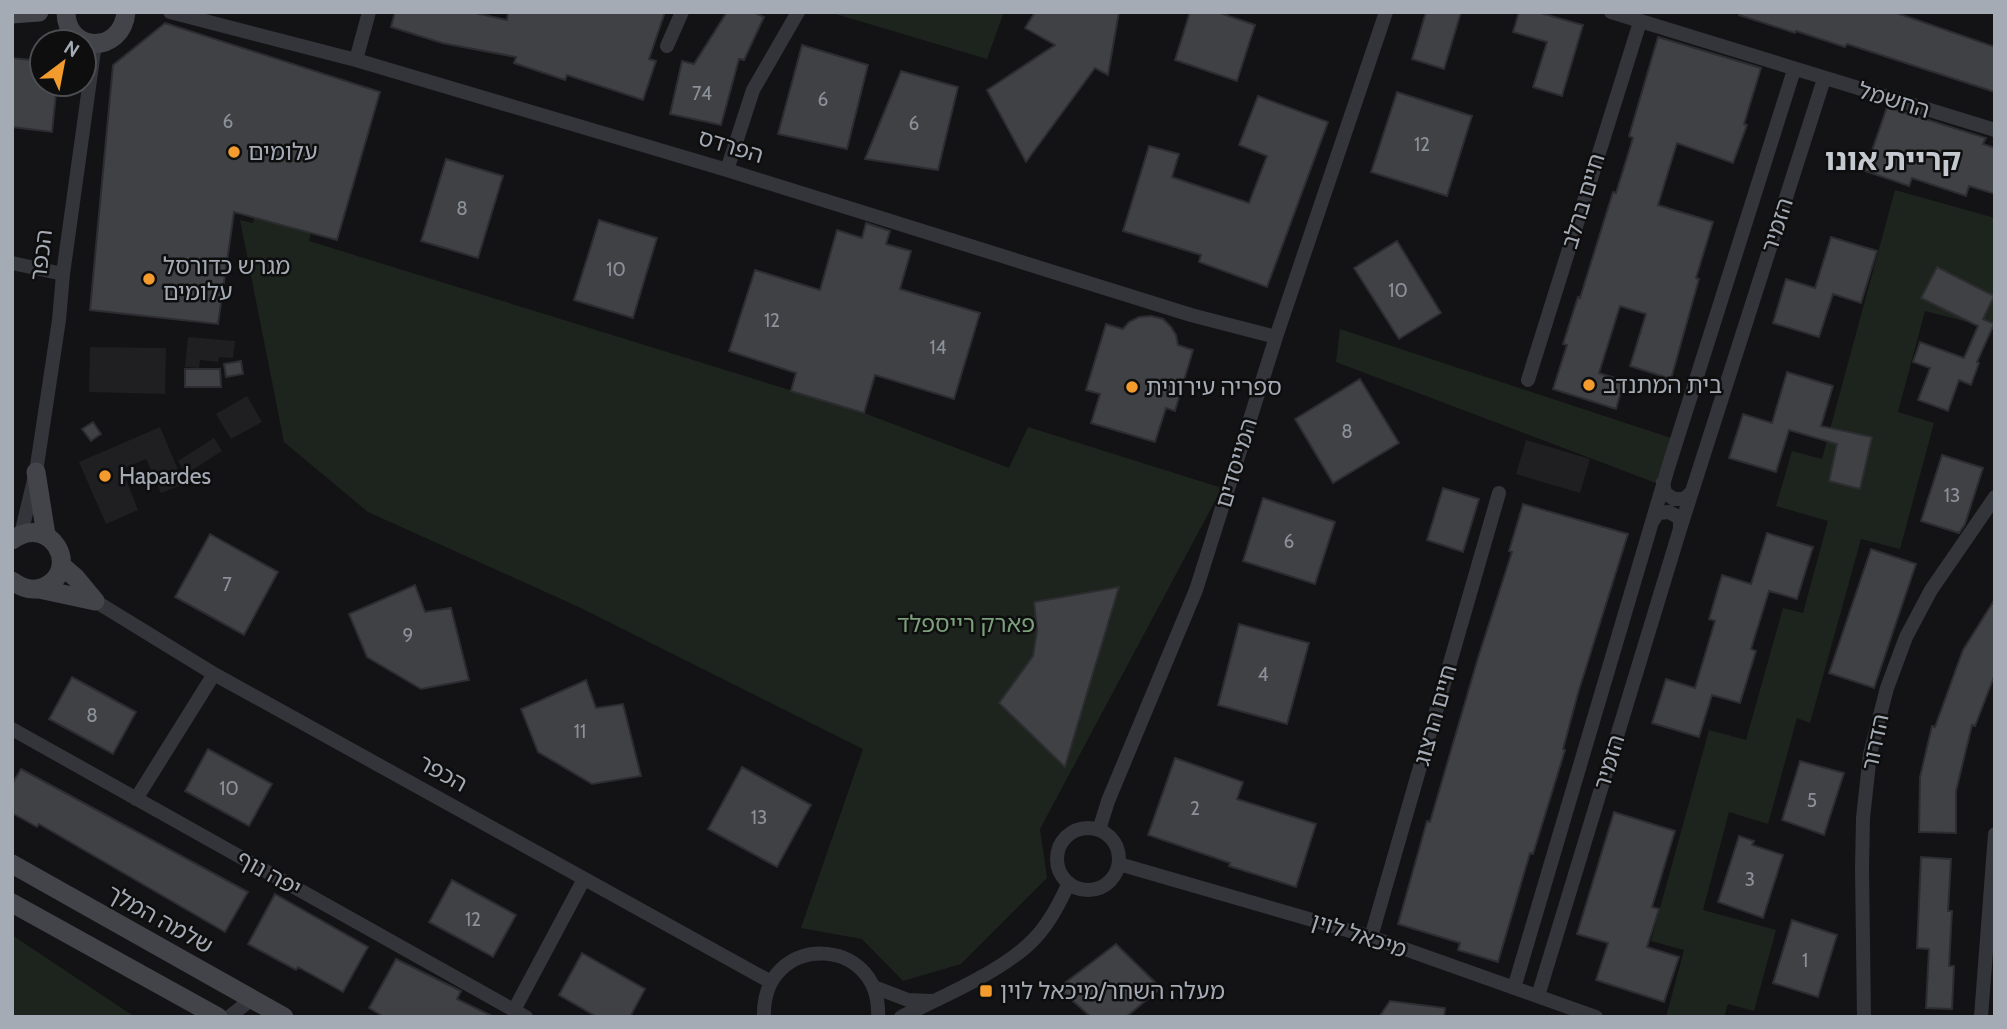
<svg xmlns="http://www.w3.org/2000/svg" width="2007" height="1029" font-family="Cabin,'Noto Sans Hebrew',sans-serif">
  <rect width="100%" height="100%" fill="#131315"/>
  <path fill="#1f1f21" d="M188,337L235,341L233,358L219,357L218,362L200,360L199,368L185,367Z
    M90,347L166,348L165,394L89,392Z
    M247,396L262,422L231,439L216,414Z
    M160,427L184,484L161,493L146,459L122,469L138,510L106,524L79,462Z
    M214,438L222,451L186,474L178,461Z
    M1526,440L1590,459L1580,493L1516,474Z"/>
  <path fill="#1d241d" d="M829,12H1004L987,59Z
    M264,168L320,188L309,241L864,413L1009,468L1028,427L1222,488L1040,829L1047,878L961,964L903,981L862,939L801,928L863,749L581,608L368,512L284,442L240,220L253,223Z
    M1895,190L1995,218V329L1925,311L1898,412L1934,423L1900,549L1861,539L1810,723L1797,718L1768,824L1729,812L1703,910L1776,930L1754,1011L1728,1004L1724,1017H1666L1684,950L1651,941L1709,730L1746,740L1783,608L1803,613L1828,521L1776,506L1792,451L1822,459Z
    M1340,329L1671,438L1656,483L1336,362Z
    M12,936L15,937L135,1017H12Z"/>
  <path fill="#3f4145" stroke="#2d2d31" stroke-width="2" d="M395,12H471L507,20L508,12H665L649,59L656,61L643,100L567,75L565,80L514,63L516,57L442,43L391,27Z
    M727,12H753L764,17L744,60L739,59L721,125L670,114L682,61L694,64Z
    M1035,12H1119L1108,75L1095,68L1026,162L987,90L1055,45L1025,28Z
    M1190,12H1217L1255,25L1237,81L1175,60Z
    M1426,12H1461L1444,69L1412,59Z
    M1519,12H1537L1583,25L1562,96L1533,87L1547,42L1513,32Z
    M1740,12H1894L1995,47V92L1847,44L1845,47L1796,31L1795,33L1739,15Z
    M165,23L380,92L337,240L234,212L218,324L90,310L113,65Z
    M1658,37L1761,68L1744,124L1747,125L1733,163L1677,143L1658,205L1713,222L1696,278L1699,279L1671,379L1630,366L1646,314L1620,306L1599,373L1624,381L1616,409L1553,389L1567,345L1563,344L1578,297L1580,298L1613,192L1616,193L1633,138L1629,136Z
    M802,45L868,65L847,149L778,134Z
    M12,58L42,61V84H57L52,132L12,127Z
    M901,71L958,87L938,170L865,159Z
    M1397,92L1472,116L1447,196L1371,172Z
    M1258,96L1328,122L1267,287L1199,262L1201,255L1123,231L1149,146L1179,154L1172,177L1249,203L1267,156L1239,145Z
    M1887,107L1986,138L1983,144L1995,148V194L1969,186L1966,196L1912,178L1909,186L1865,171Z
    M446,159L503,176L478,258L421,241Z
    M599,220L657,238L633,318L574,300Z
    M866,223L890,231L886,244L911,251L900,289L980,313L954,399L875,375L864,413L791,391L796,373L729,351L755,270L820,290L837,230L862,238Z
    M1831,237L1877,251L1861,303L1833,294L1819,337L1773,323L1786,279L1815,288Z
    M1397,241L1441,313L1399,339L1354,268Z
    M1937,267L1994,296L1983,319L1994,324L1977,362L1979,363L1971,385L1959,380L1948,411L1918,400L1930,368L1913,362L1920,342L1964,358L1978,326L1921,298Z
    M1151,316L1163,319L1171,327L1176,335L1178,345L1193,350L1175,411L1166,408L1155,442L1091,423L1100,394L1086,390L1106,324L1123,329L1129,322L1139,317Z
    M241,361L243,374L226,377L224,364Z
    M185,369H220L221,387H185Z
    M1787,372L1833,386L1821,426L1872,437L1860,489L1829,481L1837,444L1789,430L1776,472L1729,458L1743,414L1772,423Z
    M1360,379L1399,443L1333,483L1295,419Z
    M93,422L101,434L91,441L82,429Z
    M1942,455L1983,468L1965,524L1959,533L1921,521Z
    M1443,488L1479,499L1463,552L1427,540Z
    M1263,498L1335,522L1315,584L1243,561Z
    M1523,504L1628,534L1578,693L1563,749L1565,750L1533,854L1530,853L1498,962L1458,950L1460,943L1398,924L1427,821L1430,822L1478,658L1512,552L1509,551Z
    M1767,533L1813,547L1797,599L1769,591L1751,649L1756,651L1740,703L1712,695L1699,737L1652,723L1666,679L1695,688L1715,621L1709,619L1722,575L1751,584Z
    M210,534L278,572L244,635L175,597Z
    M1871,549L1916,564L1874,688L1829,673Z
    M415,585L425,612L451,608L469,680L421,689L367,657L349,614Z
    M1119,587L1087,693L1065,767L999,703L1033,656L1037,630L1034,602Z
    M1995,599V674L1975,726L1972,725L1956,791V833L1919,832L1920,777L1932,726L1935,727L1963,650Z
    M1239,624L1309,643L1287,724L1218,705Z
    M72,677L136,712L113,754L49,719Z
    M586,680L596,708L623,704L641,776L592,784L538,752L521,709Z
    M208,749L272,784L249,826L185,791Z
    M1175,758L1243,782L1237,799L1316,824L1296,887L1229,866L1230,863L1148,835Z
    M1800,761L1844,773L1824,835L1782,820Z
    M742,767L811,805L777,867L708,829Z
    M21,769L248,892L225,932L39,824L37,827L12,813V784Z
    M1614,812L1675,831L1652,907L1659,909L1647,947L1679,957L1664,1002L1596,980L1608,943L1577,934Z
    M1739,836L1754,841L1752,845L1783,855L1763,918L1718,902Z
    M1921,857L1951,859L1948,911H1952L1949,966H1954L1952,1009L1926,1008L1929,949L1917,948Z
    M452,880L516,915L493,957L429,922Z
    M275,894L368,947L343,992L298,967L296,970L248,944Z
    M1792,920L1837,935L1818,997L1773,983Z
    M1116,944L1161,988L1126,1017H1091L1058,988Z
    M582,953L645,989L630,1017H597L559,995Z
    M396,959L461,991L457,999L494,1017H384L369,1008Z
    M1390,1001L1445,1008L1444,1017H1379Z"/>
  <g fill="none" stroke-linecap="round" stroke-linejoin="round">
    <path stroke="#34353a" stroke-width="14" d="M170,12L356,60L727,170L1191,315L1276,337
      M1611,12L1995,130
      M667,46L682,12
      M356,60L369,12
      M727,170L753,90L798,12
      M12,263L63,274
      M1528,380L1640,22
      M1663,482L1665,493L1674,499H1684L1692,492
      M1652,522L1658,513L1669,512L1680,518V529
      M21,534L36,472L51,373L59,320L63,274L95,44
      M95,601L214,674L771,982
      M12,729L526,1017
      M136,799L214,674
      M1057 859a31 31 0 1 1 62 0a31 31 0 1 1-62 0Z
      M1099,830L1108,801L1196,590L1276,337L1386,12
      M1119,864L1371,937L1596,1017
      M1371,937L1499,493
      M874,987L908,1000L932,1001
      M1514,988L1668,468L1794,70
      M1538,996L1680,529L1824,79
      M514,1010L584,879
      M229,1017L252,999
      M764,1017C761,932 882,933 878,1017
      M901,1017C940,998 996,974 1028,945C1047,928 1058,906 1069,883
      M1864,1017L1862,868L1863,818L1870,754L1887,688L1906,637L1931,590L1995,497
      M1981,1017L1995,834"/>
    <path stroke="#42444a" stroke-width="19" d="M66,12C66,53 122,55 126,12
      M12,14L39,12
      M36,472L46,535
      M12,540C51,512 82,570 44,587C32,592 22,588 12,581
      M61,565L76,578L95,601
      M39,589L95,601
      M12,864L284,1017
      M12,903L218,1017"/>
  </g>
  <g fill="#f39b2c" stroke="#0e0e0f" stroke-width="2.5">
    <circle cx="234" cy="152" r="7"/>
    <circle cx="149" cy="279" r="7"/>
    <circle cx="1589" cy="385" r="7"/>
    <circle cx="1132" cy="387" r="7"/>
    <circle cx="105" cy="476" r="7"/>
    <rect x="979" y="984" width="14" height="14" rx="3.5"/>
  </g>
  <g text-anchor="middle" stroke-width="5" stroke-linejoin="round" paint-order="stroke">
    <g font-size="19" fill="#8b9099">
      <text x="702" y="100">74</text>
      <text x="823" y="106">6</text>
      <text x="228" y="128">6</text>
      <text x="914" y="130">6</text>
      <text x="1422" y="151">12</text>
      <text x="462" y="215">8</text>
      <text x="616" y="276">10</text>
      <text x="1398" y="297">10</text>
      <text x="772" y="327">12</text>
      <text x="938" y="354">14</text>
      <text x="1347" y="438">8</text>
      <text x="1952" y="502">13</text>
      <text x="1289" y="548">6</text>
      <text x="227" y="591">7</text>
      <text x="408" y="642">9</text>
      <text x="1263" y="681">4</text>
      <text x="92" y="722">8</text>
      <text x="580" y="738">11</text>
      <text x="229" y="795">10</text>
      <text x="1812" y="807">5</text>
      <text x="1195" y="815">2</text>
      <text x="759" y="824">13</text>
      <text x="1750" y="886">3</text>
      <text x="473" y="926">12</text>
      <text x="1805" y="967">1</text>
    </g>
    <g font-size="23" fill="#a4abb5" stroke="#0e0e0f">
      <text transform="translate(1894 100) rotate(17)" y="8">החשמל</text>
      <text transform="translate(731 146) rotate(17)" y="8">הפרדס</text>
      <text transform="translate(1583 201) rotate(-73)" y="8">חיים ברלב</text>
      <text transform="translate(1777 225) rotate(-72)" y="8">הזמיר</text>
      <text transform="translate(41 255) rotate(-83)" y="8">הכפר</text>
      <text transform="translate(1236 463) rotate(-73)" y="8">המייסדים</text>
      <text transform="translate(1435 715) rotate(-74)" y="8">חיים הרצוג</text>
      <text transform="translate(1875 742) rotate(-78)" y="8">הדרור</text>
      <text transform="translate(1609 762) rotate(-73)" y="8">הזמיר</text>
      <text transform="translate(443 773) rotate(29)" y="8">הכפר</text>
      <text transform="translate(269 873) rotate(29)" y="8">יפה נוף</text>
      <text transform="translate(160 919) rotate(29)" y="8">שלמה המלך</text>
      <text transform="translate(1359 935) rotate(18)" y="8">מיכאל לוין</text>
    </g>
    <g font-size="23" fill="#a4abb5" stroke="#0e0e0f" text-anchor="start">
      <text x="248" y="160">עלומים</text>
      <text x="163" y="274">מגרש כדורסל<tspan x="163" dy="26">עלומים</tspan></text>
      <text x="1603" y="393">בית המתנדב</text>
      <text x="1146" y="395">ספריה עירונית</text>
      <text x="119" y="484">Hapardes</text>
      <text x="1000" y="999">מעלה השחר/מיכאל לוין</text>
    </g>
    <g font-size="23" fill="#7ca07b" stroke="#0e0e0f">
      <text x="966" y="632">פארק רייספלד</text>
    </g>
    <g font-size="30" font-weight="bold" fill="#c5cad1" stroke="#0e0e0f">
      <text x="1893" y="170">קריית אונו</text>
    </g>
  </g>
  <rect width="2007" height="1029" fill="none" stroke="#a4abb5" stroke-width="28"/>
  <g transform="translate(63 63) rotate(32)"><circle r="33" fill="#0e0e0f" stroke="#4a4d51" stroke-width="2"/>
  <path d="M0-5L12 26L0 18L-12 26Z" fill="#f39b2c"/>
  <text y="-10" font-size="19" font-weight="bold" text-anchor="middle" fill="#a4abb5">N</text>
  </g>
</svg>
